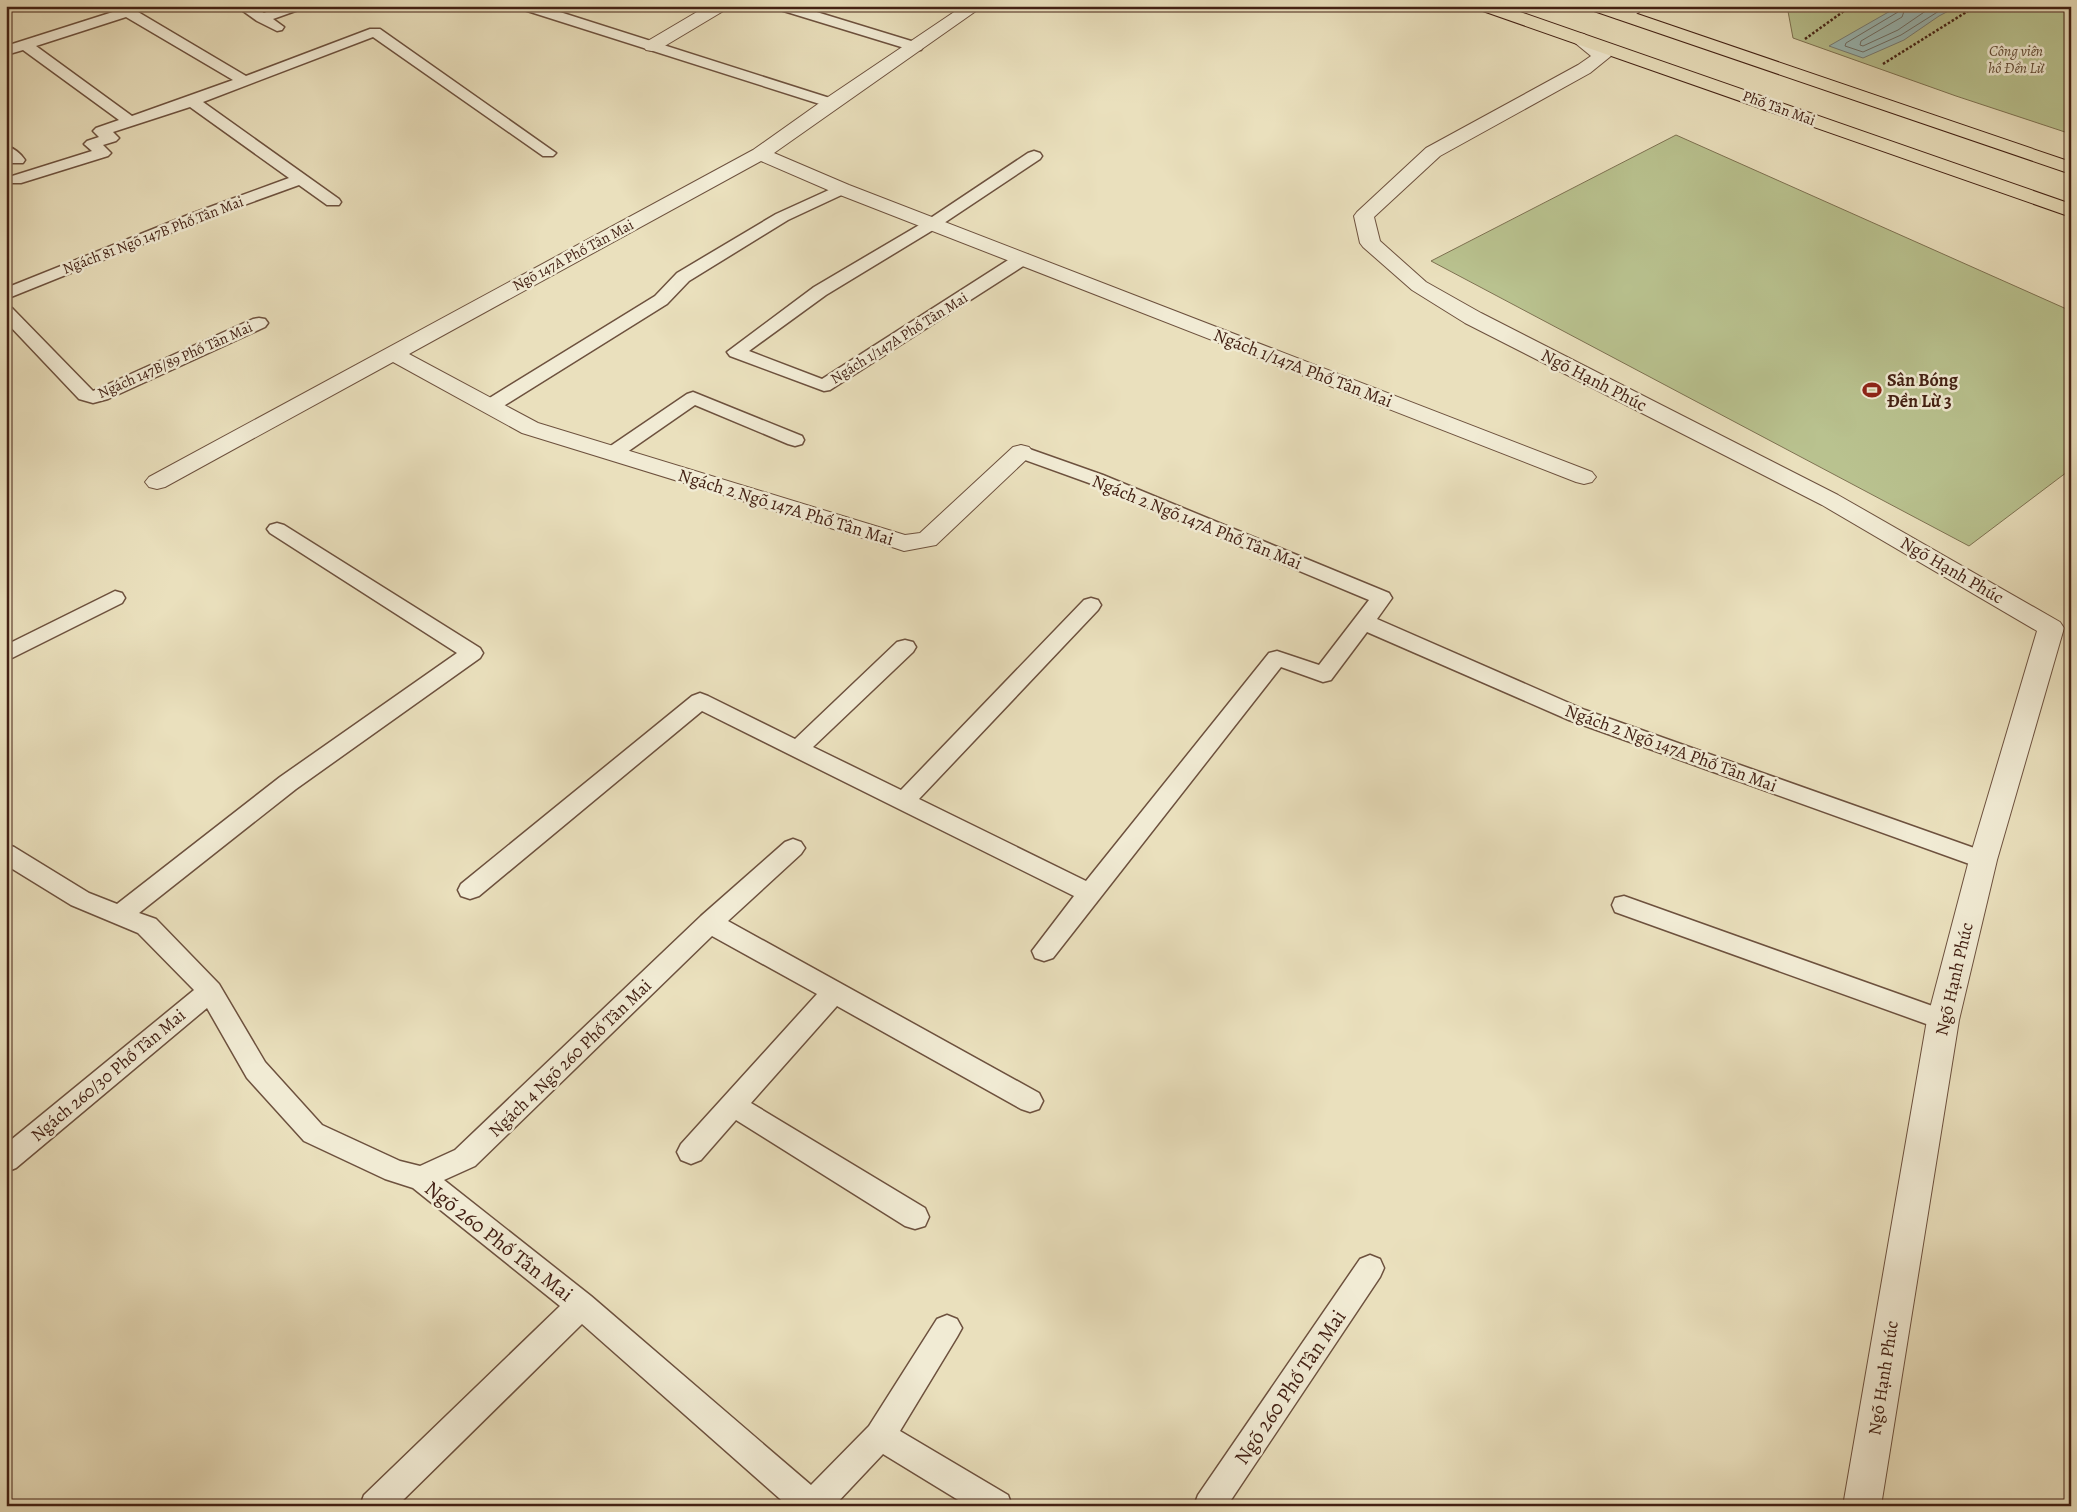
<svg xmlns="http://www.w3.org/2000/svg" width="2077" height="1512" font-family="Alegreya,serif">
  <rect width="100%" height="100%" fill="#eae0bd"/>
  <filter id="stains"><feTurbulence type="fractalNoise" baseFrequency=".004" numOctaves="4"/><feColorMatrix values="0 0 0 0 .2 0 0 0 0 .09 0 0 0 0 .02 0 0 0 .5 -.17"/></filter>
  <radialGradient id="worn" r=".72"><stop offset=".6" stop-color="#630" stop-opacity="0"/><stop offset="1" stop-color="#630" stop-opacity=".3"/></radialGradient>
  <path fill="#b9c28f" stroke="#7e7252" d="M1787,6H2071V134L1956,96L1793,38Z
    M1676,135L2071,311V469L1969,546L1431,261Z"/>
  <path fill="#9abbb9" stroke="#777d77" d="M1899,6H1958L1939,16L1904,40L1863,58L1829,46Z"/>
  <g fill="none" stroke-linecap="round" stroke-linejoin="round">
    <path stroke="#6e6e66" stroke-width="1" d="M1900,6L1898,12L1846,43L1845,46L1863,52L1901,35L1947,6
      M1906,6L1902,17L1861,41L1860,45L1863,46L1898,30L1933,6"/>
    <g stroke="#6d513e" stroke-width="3">
      <path id="service" d="M110,6H127L133,9L246,76L370,29H380L556,153L553,156H543L373,37L203,102L339,199L341,202L339,205H327L299,185L200,221L6,299V288L188,215L289,178L190,107L113,132L119,138L116,141L103,145L111,153L108,156L21,183H9L7,180L9,177L92,151L84,144L87,141L99,137L93,131L96,128L119,120L23,50L6,55V46L116,11ZM126,17L233,80L132,116L36,46Z
        M236,6H253L264,13L282,6H303L301,9L273,19L284,27L282,30L277,31L257,21Z
        M519,6H541L836,100L838,103L836,106H826L521,9Z
        M775,6H797L921,44L923,47L921,50H911L777,9Z
        M6,146C14,148 21,154 25,160L23,163H11L6,159Z
        M1034,151L1040,153L1042,156L1040,159L938,227L826,295L749,351L822,379L1016,255H1028L1030,259L1028,263L830,390L824,391L730,356L727,352L814,287L926,221L1028,153Z
        M842,184L848,186L850,189L848,192L788,220L689,281L667,304L497,410L490,412L483,410L481,406L483,402L655,296L677,273L776,214Z
        M6,307L12,308L93,391L253,319L259,318L265,319L268,323L265,327L108,399L93,403L79,399L6,322Z
        M693,392L802,436L804,440L802,444L795,446L788,444L695,405L620,457L613,459L606,457L603,453L606,449L687,394Z
        M1021,446L1103,475L1389,593L1392,598L1377,619L1585,710L1991,854L1995,860L1991,866L1983,869L1975,866L1569,720L1367,632L1331,680L1323,682L1281,667L1053,958L1044,961L1035,958L1032,951L1074,896L702,711L479,896L470,899L461,896L458,890L461,884L692,696L700,693L708,696L795,739L897,642L905,640L913,642L916,647L913,652L813,747L901,790L1084,600L1091,598L1098,600L1101,605L1098,610L919,799L1086,881L1269,653L1277,651L1319,665L1369,600L1089,483L1014,456L1012,452L1014,448Z
        M277,523L284,525L480,648L483,653L480,658L296,789L139,913L156,919L219,984L265,1062L322,1125L400,1161L420,1166L455,1150L701,916L785,842L793,839L801,842L805,848L801,854L728,921L1039,1093L1043,1101L1039,1109L1030,1112L1021,1109L837,1006L751,1103L925,1208L929,1217L925,1226L915,1229L905,1226L736,1120L701,1160L691,1164L681,1160L677,1152L681,1144L817,994L712,936L475,1166L444,1180L591,1296L811,1485L869,1426L937,1319L947,1315L957,1319L962,1328L957,1337L900,1431L1008,1495L1012,1506H968L883,1454L834,1506H788L582,1324L397,1506H360L364,1495L560,1306L413,1188L385,1179L304,1141L247,1078L207,1008L16,1168L6,1172V1144L194,990L138,933L71,905L6,865V844L14,847L89,893L117,904L280,777L457,653L270,533L267,529L270,525Z
        M115,591L122,593L125,598L122,603L6,661V645Z
        M1624,896L1952,1013L1956,1020L1952,1027L1943,1030L1615,912L1612,905L1615,898Z
        M1370,1255L1380,1259L1384,1268L1380,1277L1227,1506H1194L1198,1495L1360,1259Z"/>
    </g>
    <g stroke="#6d513e" stroke-width="2">
      <path id="minor" d="M707,6H727L725,10L658,50L652,51L646,50L643,46L646,42Z
        M963,6H983L774,153L849,185L1592,472L1596,477L1592,482L1584,484L1576,482L835,193L761,161L409,354L538,423L905,535L920,533L1013,447L1021,445L1029,447L1033,452L1029,457L936,545L904,551L895,548L522,433L393,362L165,487L157,489L149,487L145,482L149,477L753,150L825,99Z
        M1578,33L1584,34L1608,52L1611,56L1590,73L1440,156L1374,217L1380,241L1426,282L1481,313L1838,495L2060,622L2064,628L1997,860L1959,1020L1881,1506H1843L1927,1020L1969,860L2037,631L1822,505L1465,323L1412,290L1363,247L1360,243L1354,216L1357,212L1426,148L1578,65L1591,56L1569,38L1572,34Z"/>
    </g>
    <g stroke="#6d513e" stroke-width="2">
      <path id="tertiary" d="M1623,6H1645C1639,15 1625,20 1615,18L1612,14Z"/>
    </g>
    <g stroke="#432114" stroke-width="2">
      <path id="primary" d="M1478,6H1503L2071,204V217L1480,10Z
        M1589,6H1614L2071,162V174L1591,10Z"/>
    </g>
    <path stroke="#432114" stroke-width="2.5" stroke-dasharray="2.5 2" stroke-linecap="butt" d="M1805,39L1851,6
      M1883,64L1976,6"/>
    <use href="#service" fill="#f1ebd4" fill-rule="evenodd"/>
    <use href="#minor" fill="#f1ebd4" fill-rule="evenodd"/>
    <use href="#tertiary" fill="#f1ebd4" fill-rule="evenodd"/>
    <use href="#primary" fill="#eae0bd" fill-rule="evenodd"/>
  </g>
  <defs>
    <g id="stadium-bare" transform="scale(1.5)"><path d="M0-5a6.5 5 0 1 0 0 10a6.5 5 0 1 0 0-10ZM-3.5-1.8h7v3.6h-7Z" fill="#8f2418" stroke="#f1ebd4" stroke-width="2.5" paint-order="stroke"/></g>
  </defs>
  <g fill-rule="evenodd">
    <use href="#stadium-bare" x="1872" y="390"/>
  </g>
  <g text-anchor="middle" stroke-width="5" stroke-linejoin="round" paint-order="stroke">
    <g font-size="15" font-style="italic" fill="#604933" stroke="#f1ebd4">
      <text x="2016" y="56">Công viên<tspan x="2016" dy="17">hồ Đền Lừ</tspan></text>
    </g>
    <g font-size="15" fill="#432114" stroke="#f1ebd4">
      <text transform="translate(1779 108) rotate(20)" y="5">Phố Tân Mai</text>
      <text transform="translate(153 235) rotate(-21)" y="5">Ngách 81 Ngõ 147B Phố Tân Mai</text>
      <text transform="translate(573 255) rotate(-28)" y="5">Ngõ 147A Phố Tân Mai</text>
      <text transform="translate(899 338) rotate(-32)" y="5">Ngách 1/147A Phố Tân Mai</text>
      <text transform="translate(175 360) rotate(-24)" y="5">Ngách 147B/89 Phố Tân Mai</text>
    </g>
    <g font-size="18" fill="#432114" stroke="#f1ebd4">
      <text transform="translate(1303 368) rotate(21)" y="6">Ngách 1/147A Phố Tân Mai</text>
      <text transform="translate(1594 380) rotate(27)" y="6">Ngõ Hạnh Phúc</text>
      <text transform="translate(786 507) rotate(17)" y="6">Ngách 2 Ngõ 147A Phố Tân Mai</text>
      <text transform="translate(1197 522) rotate(22)" y="6">Ngách 2 Ngõ 147A Phố Tân Mai</text>
      <text transform="translate(1952 570) rotate(30)" y="6">Ngõ Hạnh Phúc</text>
      <text transform="translate(1671 748) rotate(20)" y="6">Ngách 2 Ngõ 147A Phố Tân Mai</text>
      <text transform="translate(1954 979) rotate(-77)" y="6">Ngõ Hạnh Phúc</text>
      <text transform="translate(570 1058) rotate(-44)" y="6">Ngách 4 Ngõ 260 Phố Tân Mai</text>
      <text transform="translate(108 1075) rotate(-40)" y="6">Ngách 260/30 Phố Tân Mai</text>
      <text transform="translate(1883 1378) rotate(-81)" y="6">Ngõ Hạnh Phúc</text>
    </g>
    <g font-size="18" font-weight="bold" fill="#432114" stroke="#f1ebd4" text-anchor="start">
      <text x="1887" y="386">Sân Bóng<tspan x="1887" dy="21">Đền Lừ 3</tspan></text>
    </g>
    <g font-size="21" fill="#432114" stroke="#f1ebd4">
      <text transform="translate(499 1241) rotate(38)" y="7">Ngõ 260 Phố Tân Mai</text>
      <text transform="translate(1290 1387) rotate(-56)" y="7">Ngõ 260 Phố Tân Mai</text>
    </g>
  </g>
  <rect width="2077" height="1512" fill="none" stroke="#eae0bd" stroke-width="25"/>
  <rect x="8" y="8" width="2062" height="1497" fill="none" stroke="#432114" stroke-width="2.5"/>
  <rect x="12" y="12" width="2052" height="1487" fill="none" stroke="#432114"/>
  <rect width="100%" height="100%" filter="url(#stains)"/>
  <rect width="100%" height="100%" fill="url(#worn)"/>
</svg>
